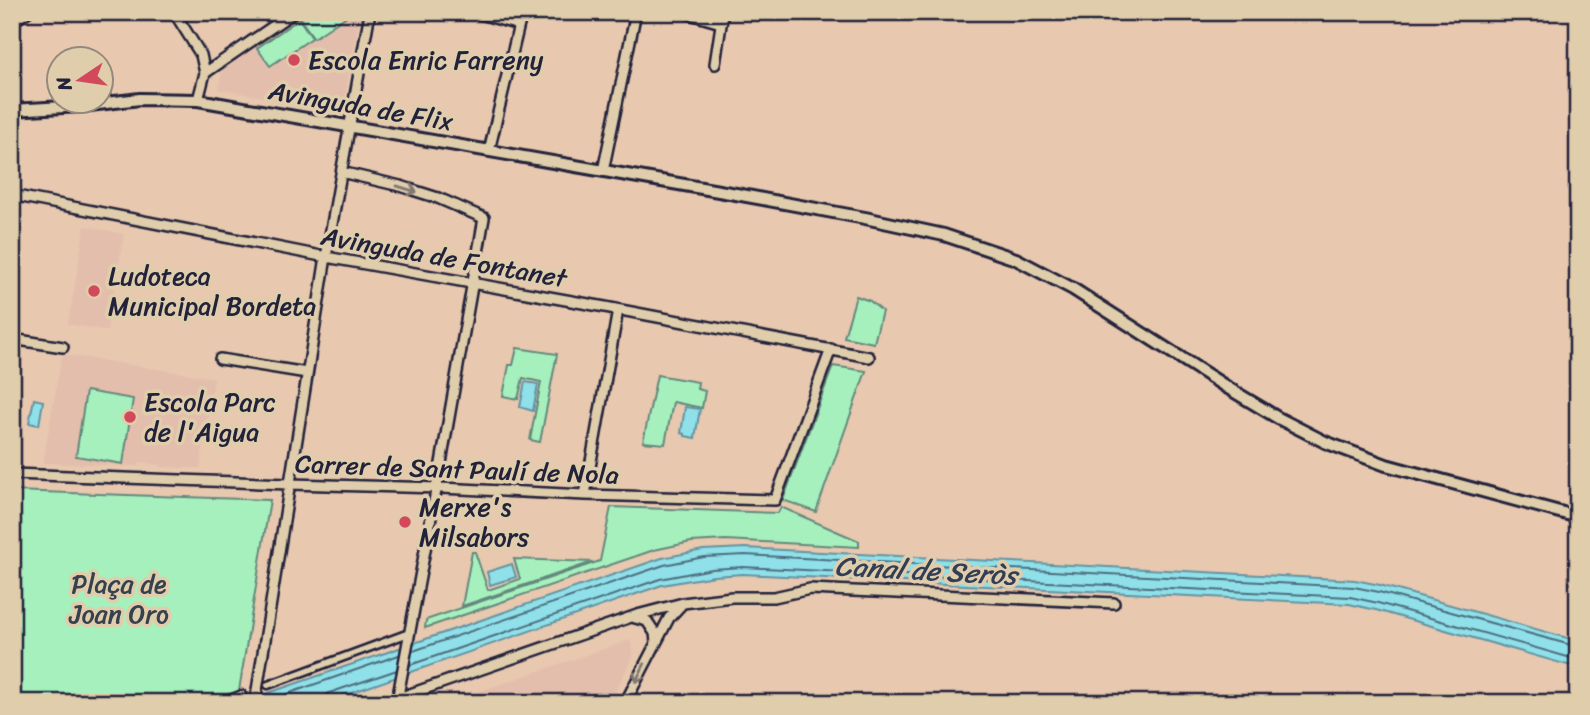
<svg xmlns="http://www.w3.org/2000/svg" width="1590" height="715" font-family="Sriracha,sans-serif">
  <rect width="100%" height="100%" fill="#e8c8af"/>
  <filter id="ink" filterUnits="userSpaceOnUse"><feTurbulence type="fractalNoise" baseFrequency=".0143" numOctaves="2"/><feDisplacementMap in="SourceGraphic" scale="14" xChannelSelector="R" yChannelSelector="G"/><feConvolveMatrix kernelMatrix="1 2 1 2 8 2 1 2 1" color-interpolation-filters="sRGB"/></filter>
  <g filter="url(#ink)">
    <path fill="#e4beac" d="M307,12H361L342,112L219,89L222,69Z
      M85,226L124,234L107,331L68,324Z
      M62,354L214,378L200,468L160,467L159,465L140,462L139,466L43,463Z
      M630,640L634,654L610,703H445Z"/>
    <path fill="#a6f0be" stroke="#64897c" stroke-width="2" d="M310,12H350L351,13L314,38L300,19Z
      M299,19L312,38L270,66L257,48Z
      M856,296L870,301L882,311L874,343L844,337Z
      M517,348L557,354L540,442L530,440L541,382L523,378L518,399L503,396L509,365H513Z
      M833,366L866,371L816,512L783,500Z
      M657,375L698,382L697,389L705,391L702,408L673,402L665,444L643,442Z
      M86,391L133,399L123,464L76,456Z
      M12,491L270,500L237,703H12Z
      M611,507L778,513L781,507L859,541V547L726,540L691,542L654,550L425,628L426,620L600,561Z
      M472,552H475L488,590L520,579L514,559L593,562L462,606Z"/>
    <path fill="#8fe0e8" stroke="#6394a3" stroke-width="2" d="M525,382L538,384L533,411L520,407Z
      M34,399L43,401L39,425L29,423Z
      M685,407L700,409L695,438L685,436V434L681,433Z
      M745,548L1355,580L1380,585L1578,641V668L1376,610L1349,604L743,574L714,576L662,585L322,703H239L662,558L703,550Z
      M512,564L516,577L490,585L487,572Z"/>
    <g fill="none" stroke-linecap="round" stroke-linejoin="round">
      <path stroke="#4e6e80" stroke-width="2" d="M413,651L664,565L704,557L745,555L1354,587L1379,592L1578,647
        M410,665L660,579L712,569L743,567L1350,597L1378,603L1578,660
        M261,703L399,655
        M324,703L325,697L329,693L397,670"/>
      <g stroke="#22223b" stroke-width="11">
        <path id="pedestrian" d="M12,24L30,12
          M268,685L409,633
          M219,703L242,694"/>
      </g>
      <g stroke="#22223b" stroke-width="14">
        <path id="minor" d="M174,12L201,55L205,73L198,100
          M473,12L519,25
          M683,12L721,23
          M715,64L723,12
          M205,73L294,12
          M489,151L522,12
          M603,171L636,12
          M341,172L400,186L438,198L484,218L440,469L397,701
          M12,195L326,257L605,307L869,357
          M12,339L63,347
          M220,359L307,373
          M12,474L289,484L441,488L585,495L775,500L831,349
          M585,495L618,310
          M635,618L647,621L655,633L656,642
          M255,703L325,263L370,12
          M384,703L637,615L683,603L732,597H774L810,589L1114,603
          M625,703L669,618L682,604"/>
      </g>
      <g stroke="#22223b" stroke-width="16">
        <path id="tertiary" d="M12,110L81,106L140,99L198,100L736,194L865,218L944,235L1016,259L1073,289L1228,388L1278,418L1325,442L1386,465L1578,517"/>
      </g>
      <use href="#pedestrian" stroke="#e0cdab" stroke-width="6"/>
      <use href="#minor" stroke="#e0cdab" stroke-width="9"/>
      <use href="#tertiary" stroke="#e0cdab" stroke-width="10"/>
    </g>
    <defs><path id="oneway-shaft" d="M-6 0H5M1.5-3L5.5 0L1.5 3" fill="none" stroke-width="1.6" stroke-linecap="round" stroke-linejoin="round" transform="scale(1.75)"/></defs>
    <g stroke="#817873">
      <use href="#oneway-shaft" transform="translate(407 189) rotate(17)"/>
      <use href="#oneway-shaft" transform="translate(640 673) rotate(117)"/>
    </g>
  </g>
  <g fill="#d1495b" stroke="#e0cdab" stroke-width="2.5">
    <circle cx="294" cy="60" r="7"/>
    <circle cx="94" cy="291" r="7"/>
    <circle cx="130" cy="417" r="7"/>
    <circle cx="405" cy="522" r="7"/>
  </g>
  <g text-anchor="middle" stroke-width="7" stroke-linejoin="round" paint-order="stroke">
    <g font-size="26" fill="#22223b" stroke="#e0cdab" text-anchor="start">
      <text x="308" y="69">Escola Enric Farreny</text>
      <text x="108" y="285">Ludoteca<tspan x="108" dy="30">Municipal Bordeta</tspan></text>
      <text x="144" y="411">Escola Parc<tspan x="144" dy="30">de l'Aigua</tspan></text>
      <text x="419" y="516">Merxe's<tspan x="419" dy="30">Milsabors</tspan></text>
    </g>
    <g font-size="26" fill="#22223b" stroke="#e0cdab">
      <text transform="translate(361 106) rotate(10)" y="9">Avinguda de Flix</text>
      <text transform="translate(444 257) rotate(10)" y="9">Avinguda de Fontanet</text>
      <text transform="translate(457 469) rotate(2)" y="9">Carrer de Sant Paulí de Nola</text>
    </g>
    <g font-size="26" fill="#36414f" stroke="#e0cdab">
      <text x="119" y="593">Plaça de<tspan x="119" dy="30">Joan Oro</tspan></text>
    </g>
    <g font-size="28" font-style="italic" fill="#323e55" stroke="#e0cdab">
      <text transform="translate(926 570) rotate(3)" y="10">Canal de Seròs</text>
    </g>
  </g>
  <rect width="1590" height="715" fill="none" stroke="#e0cdab" stroke-width="42"/>
  <rect x="21" y="21" width="1548" height="673" fill="none" stroke="#22223b" stroke-width="2.5" filter="url(#ink)"/>
  <g transform="translate(80 80) rotate(257)"><circle r="33" fill="#e0cdab" stroke="#94897e" stroke-width="2"/>
  <path d="M0-5L12 26L0 18L-12 26Z" fill="#d1495b"/>
  <text y="-10" font-size="19" font-weight="bold" text-anchor="middle" fill="#22223b">N</text>
  </g>
</svg>
